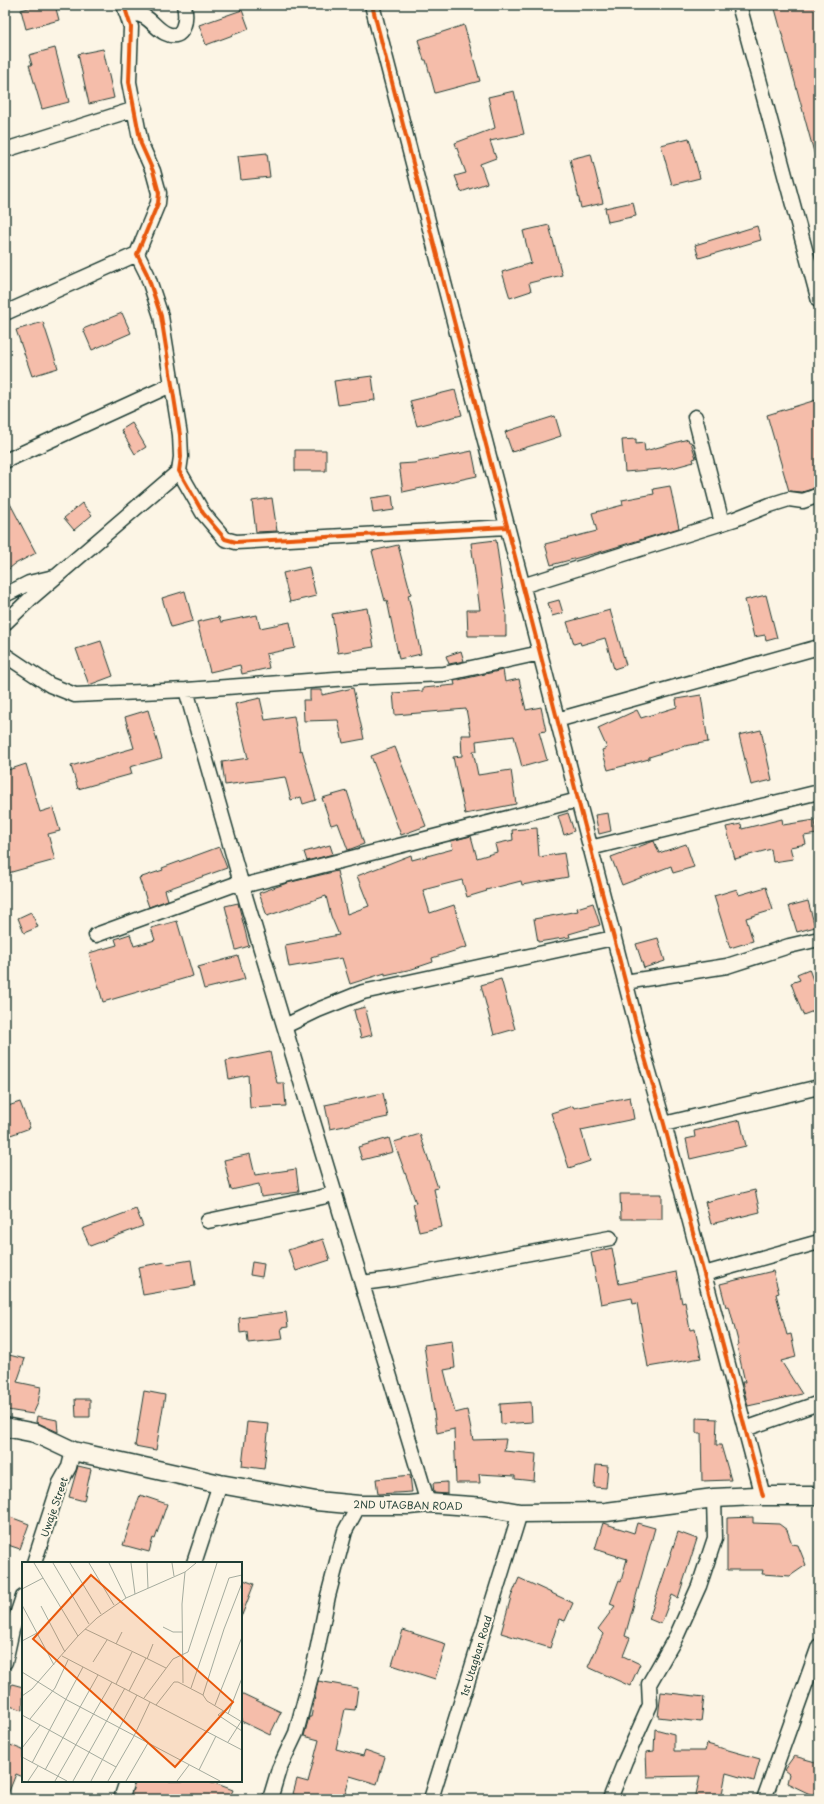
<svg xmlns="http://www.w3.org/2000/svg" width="824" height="1804" font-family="'Playpen Sans',sans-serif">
  <rect width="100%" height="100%" fill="#fcf5e5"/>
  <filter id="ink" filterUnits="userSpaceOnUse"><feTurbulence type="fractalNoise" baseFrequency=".025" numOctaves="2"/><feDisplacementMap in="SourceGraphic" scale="8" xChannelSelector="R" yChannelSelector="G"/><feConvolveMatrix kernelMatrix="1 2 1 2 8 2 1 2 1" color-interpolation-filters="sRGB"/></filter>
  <g filter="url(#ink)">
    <path fill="#f5bdaa" stroke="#1f3d34" d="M40,5H55L59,20L26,29L21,10Z
      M774,5H819V156H815Z
      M242,10L249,29L206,45L199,25Z
      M464,25L480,81L435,93L426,60H424L418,40Z
      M55,48L69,102L42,109L29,65H32L29,55Z
      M103,49L114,98L89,104L78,54Z
      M514,91L524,134L490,141L496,158L480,164L487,183L461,192L455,176L466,173L455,143L495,128L488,97Z
      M689,138L700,178L672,185L661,145Z
      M267,153L270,177L241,180L238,156Z
      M591,154L603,203L581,208L570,159Z
      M633,202L636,216L608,222L605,208Z
      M549,225L562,275L529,283L531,291L510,298L502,272L531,263L523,231Z
      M757,226L761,240L699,258L695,245Z
      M122,313L131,333L92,350L83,329Z
      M43,322L58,368L32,376L16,330Z
      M372,376L375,400L338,405L334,381Z
      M455,390L462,415L417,426L410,401Z
      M816,400L819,411V487L802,492L789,491L767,415Z
      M555,416L561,436L512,452L505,432Z
      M132,423L146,447L135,454L121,430Z
      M636,439V444L644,443L645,451L688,439L689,442H691L696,458L693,459L694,462L672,468L625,472L622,440Z
      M295,450H326V471H295Z
      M472,451L477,476L403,492L399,464L414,463Z
      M670,486L679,528L600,552L551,565L545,544L597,531L592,513L623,505L622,500L654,494L653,489Z
      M5,494L36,553L15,564L5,572Z
      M392,495L394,510L373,513L371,498Z
      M272,498L277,531L256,532L252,501Z
      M82,503L92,515L74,530L64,518Z
      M496,540L506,613V636H468L467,610H480L471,543Z
      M398,545L411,594L408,595L421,654L399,659L387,600L385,601L372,551Z
      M309,567L316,596L290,602L283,573Z
      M185,591L193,621L171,627L162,598Z
      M766,595L777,638L766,641L765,635L754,637L745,600Z
      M559,600L563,613L552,616L548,603Z
      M367,608L374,647L338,653L332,614Z
      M610,610L626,665L614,669L605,638L581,645L580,642L574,644L567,622Z
      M257,615L260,628L290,622L295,648L266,654L269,668L242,674L240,665L210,672L197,622L219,617L221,622Z
      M101,641L113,676L89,685L76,649Z
      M461,651L464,661L449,664L446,656Z
      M503,670L505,682L519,679L526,710L541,707L546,731L539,732L547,760L522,767L514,736L476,741L477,751H473L478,775L511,770L516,804L465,814L453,757L462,756L461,735H471L466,709L395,715L393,693L423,691V688L455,685L454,681Z
      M353,688L364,739L343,743L338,720L304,721L303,700H310V690H322V695Z
      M701,695L708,742L685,746L649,757V759L608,770L602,750L607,748L598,728L637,710L641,718L677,707L676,699Z
      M260,698L265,720L294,716L300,751L302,750L316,800L303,804L301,797L291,800L285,777L225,785L222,762L248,758L235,704Z
      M148,710L162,758L130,767L132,774L78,789L71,766L134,748L125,717Z
      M761,730L772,780L751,785L739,735Z
      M395,747L426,826L401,835L371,756Z
      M26,764L40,812L53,808L60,831L48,834L55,860L8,873L5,861V851L10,850L5,835V771Z
      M347,791L364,844L348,850L338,823L331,825L322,798Z
      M568,813L574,831L564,835L558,816Z
      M608,813L611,831L599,834L595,815Z
      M782,819L783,825L815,820L817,834L804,836L806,844L790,847L793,859L773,862L771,849L735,859L726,827L741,824L742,829Z
      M537,828L539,857L564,853L568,877L522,885L521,881L486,890L487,891L467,897L462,880L423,890L430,913L454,905L467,947L432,958L433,962L412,969L385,975V973L350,984L342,958L289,967L285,945L339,935L331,916L326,896L267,916L259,893L287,883L337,871L347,914L369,906L357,876L411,855L412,860L453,849L451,841L471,836L477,858L497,852L495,844L513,840L512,830Z
      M654,841L659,853L686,844L694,867L673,873L671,866L622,885L611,857Z
      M330,845L333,854L307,861L304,852Z
      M219,847L227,868L165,890L168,900L149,907L139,878L163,870L162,868Z
      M766,887L773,910L746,918L753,941L730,948L714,896L737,889L739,895Z
      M808,901L815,927L797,932L789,906Z
      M238,903L249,946L236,950L225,906Z
      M593,903L600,925L569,934L570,937L538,942L534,919L578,911L577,908Z
      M31,912L38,927L24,933L18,918Z
      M177,921L193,976L103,1002L89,953L117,945L115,939L130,934L134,946L155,940L151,928Z
      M658,938L665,961L644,968L636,944Z
      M238,956L245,979L204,989L198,967Z
      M809,969L813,980L819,978V1009L803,1015L791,983L800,980L797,974Z
      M501,979L515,1029L494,1035L481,985Z
      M365,1007L372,1035L361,1038L354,1010Z
      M270,1052L277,1083H284L286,1106L250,1108L248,1075L229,1079L226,1061Z
      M383,1093L388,1117L330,1129L325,1105Z
      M630,1097L634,1119L581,1130L590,1161L569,1168L551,1113L573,1106L574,1108Z
      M20,1102L30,1128L5,1137V1107Z
      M740,1120L746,1146L690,1159L686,1139L695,1137L694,1131Z
      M420,1134L438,1188L434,1189L442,1227L419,1232L413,1204L416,1203L394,1142Z
      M389,1138L393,1152L362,1160L358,1147Z
      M250,1154L255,1175L296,1169L299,1192L261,1197L259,1184L231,1190L224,1160Z
      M755,1190L760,1212L711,1224L705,1202Z
      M620,1194H662V1219H621Z
      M136,1209L143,1226L90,1246L82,1229Z
      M323,1239L330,1260L296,1271L288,1250Z
      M612,1248L619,1284L676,1272L682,1303L685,1302L690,1330L695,1329L701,1358L648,1367L637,1303L633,1304L632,1298L601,1304L591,1253Z
      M191,1260L195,1286L143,1295L138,1267L165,1262L167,1264Z
      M252,1262L264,1264L262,1277L250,1275Z
      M773,1271L779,1293L776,1294L787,1335L791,1334L796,1357L781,1361L802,1394L748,1406L742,1382H745L737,1346L739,1345L729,1306L726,1307L720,1284Z
      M286,1312L288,1327L281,1328L283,1339L248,1343L247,1332L240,1333L239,1318Z
      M452,1341L455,1368L444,1370L455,1413L467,1410L473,1440L506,1439L504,1451L536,1454L534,1481L515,1479V1476L479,1474L480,1483H456L454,1429L437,1433L424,1345Z
      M5,1354L25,1359L17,1382L41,1387L38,1403L33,1414L7,1410L5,1411Z
      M144,1391L165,1395L156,1450L135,1446Z
      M75,1399H90V1417H76Z
      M531,1402L532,1422L501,1424L500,1404Z
      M37,1416L57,1420L58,1432L36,1422Z
      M696,1418L717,1419L716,1445H721L731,1480L702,1481L701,1433H696Z
      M247,1422L269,1424L264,1469L242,1466Z
      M596,1465L608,1466L606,1488L594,1487Z
      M78,1466L91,1469L84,1501L69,1497Z
      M410,1475L412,1492L378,1494L376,1479Z
      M447,1482V1494L434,1493L433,1483Z
      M140,1495L167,1504L155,1539L153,1538L149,1552L123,1545Z
      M5,1515L29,1524L20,1549L5,1544Z
      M753,1517V1523L779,1524L787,1530L792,1544L798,1545L806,1565L790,1576L762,1574L763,1570H727V1518Z
      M603,1523L634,1533L637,1523L655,1528L625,1636L630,1638L623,1656L640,1664L630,1686L588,1667L603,1634L598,1629L615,1606L610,1604L619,1580L621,1581L627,1559L595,1549Z
      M678,1532L697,1539L678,1598L672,1595L661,1624L649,1619Z
      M519,1578L573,1603L565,1621L559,1619L550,1648L501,1633L511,1597Z
      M241,1579L254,1584L242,1615H241Z
      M403,1630L446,1644L435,1679L392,1665Z
      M318,1681L358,1688L355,1710L345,1709L336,1749L363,1756L365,1750L385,1757L377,1784L350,1776L344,1799H311L293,1794L297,1779L308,1782L319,1740L304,1736L309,1717H311Z
      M12,1684L23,1687V1710L6,1705Z
      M661,1692L704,1697L701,1722L658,1717Z
      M241,1693L281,1712L270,1735L241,1721Z
      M655,1729L674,1734V1751H705L707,1744L760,1759L754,1781L726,1773L721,1799H695L700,1776L647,1777L646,1752L654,1751Z
      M5,1743L23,1750V1777L16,1774L6,1799Z
      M794,1756L819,1763V1786L814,1796L787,1783L789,1774L784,1770Z
      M135,1781H209L233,1790L229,1799H130Z"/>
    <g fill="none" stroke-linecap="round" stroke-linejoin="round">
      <g stroke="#1f3d34" stroke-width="17">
        <path id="minor" d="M124,5L131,27L129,82L141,144L153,171L159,193L158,203L137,254L147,274L161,316L180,435L181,457L179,471L203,513L225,539L236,542L507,527
          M372,5L645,1058L664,1124L763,1496
          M739,5L819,301
          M126,13C133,13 139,14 145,17C152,21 157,29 165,33C185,43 187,18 184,5
          M5,150L135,109
          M5,313L137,254
          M695,417L722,523
          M5,461L171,385
          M522,586L735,519L770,505L789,499L803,501L819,495
          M5,595L29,583L54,577
          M5,623L30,599L179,471
          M5,655L50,685L75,695L186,690L349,678L444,674L540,653
          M186,690L242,886L578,800
          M557,720L819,647
          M590,848L819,792
          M242,886L428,1503
          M96,935L241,882
          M625,982L727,966L789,946L819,939
          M285,1026L318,1010L363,992L613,938
          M664,1124L819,1087
          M208,1221L322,1197L335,1193
          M704,1274L819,1242
          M362,1283L393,1279L610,1238
          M745,1429L819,1403
          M34,1563L60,1483L69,1467L73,1451
          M194,1563L220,1484
          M5,1662L12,1630L23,1597
          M121,1799L127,1781
          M270,1799L279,1769L296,1733L315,1661L328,1596L345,1531L359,1505
          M431,1799L520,1513
          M610,1799L625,1761L650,1705L649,1684L677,1635L699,1586L715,1538L714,1498
          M764,1799L819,1646"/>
      </g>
      <g stroke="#1f3d34" stroke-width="21">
        <path id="tertiary" d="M5,1427L35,1433L73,1451L220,1484L316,1501L359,1505H409L428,1503L485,1507L520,1513L606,1512L714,1498L756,1496H819"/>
      </g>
      <use href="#minor" stroke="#fcf5e5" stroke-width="14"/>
      <use href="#tertiary" stroke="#fcf5e5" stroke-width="18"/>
      <g stroke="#fcf5e5" stroke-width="6">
        <path id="cycleway" d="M124,5L131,27L129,82L141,144L153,171L159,193L158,203L137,254L147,274L161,316L180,435L181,457L179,471L203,513L225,539L236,542L507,527
          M372,5L645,1058L664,1124L763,1496"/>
      </g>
      <use href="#cycleway" stroke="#e8590c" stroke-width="4"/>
    </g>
  </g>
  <g text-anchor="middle" stroke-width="4" stroke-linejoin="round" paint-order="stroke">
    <g font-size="10" fill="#1f3d34" stroke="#fcf5e5">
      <text transform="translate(408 1505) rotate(1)" y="4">2ND UTAGBAN ROAD</text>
      <text transform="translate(54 1507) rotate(-71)" y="4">Uwaje Street</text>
      <text transform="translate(476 1656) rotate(-73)" y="4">1st Utagban Road</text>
    </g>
  </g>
  <g transform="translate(22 1562)">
    <rect width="220" height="220" fill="#fcf5e5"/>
    <path fill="none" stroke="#a4ab9e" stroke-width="1" d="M12,1L56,74M31,1L67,62M48,1L79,52M67,1L92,43M87,1L104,36M109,1L113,32M125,1L126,26M150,1L152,14M0,27L21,16M0,43L32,103M19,44L43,90M141,65L151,70H161M63,67L124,96M0,79L15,71M94,82L100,70M40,94L220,188M125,97L131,82M71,100L85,78M0,110L45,138L198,219M161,121L160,42L163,10M94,122L110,90M169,126L207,16L220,13M107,129L124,96L144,106M181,133L202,67L220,21M0,134L10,127L56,74L75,56L104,36L163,10L174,1M122,136L151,97L166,90L195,1M134,143L152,120H156L181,133L185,139L220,160M193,143L220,75M201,149L196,153L220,169M206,152L220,116M0,153L94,205M8,157L33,126L46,98M206,180L220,158M0,186L18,163M0,195L45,219M10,201L61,105M23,208L76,113M177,208L194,174M6,219L16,204M33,219L90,120M51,219L103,126M69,219L115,133M86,219L112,174L128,140M104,219L126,181M155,219L167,203"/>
    <path fill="#e8590c" fill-opacity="0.15" stroke="#e8590c" stroke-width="2" d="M69,13L211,140L153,205L11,77Z"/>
    <rect width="220" height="220" fill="none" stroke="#1f3d34" stroke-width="2"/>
  </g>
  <rect width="824" height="1804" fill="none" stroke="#fcf5e5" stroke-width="20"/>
  <rect x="10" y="10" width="804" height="1784" fill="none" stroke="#1f3d34" stroke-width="1.5" filter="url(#ink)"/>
</svg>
